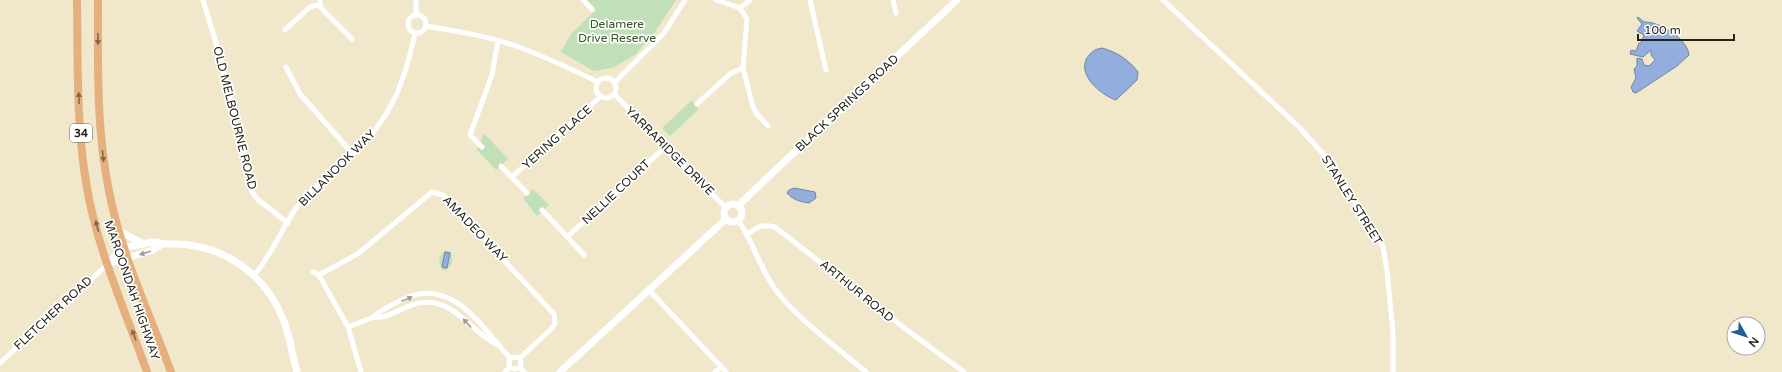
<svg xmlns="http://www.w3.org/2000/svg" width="1782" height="372" font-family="'Varela Round',sans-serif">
  <rect width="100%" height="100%" fill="#f1e7cb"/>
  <path fill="#c1dfb8" d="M587,0H676L655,32L635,55L612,68L594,71L561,52L571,34L596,10Z
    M692,100L699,109L670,136L662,128Z
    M484,133L508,159L496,170L477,150Z
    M533,189L549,205L537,216L523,198Z
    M446,250L451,252C454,260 452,267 444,271L441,268C438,261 439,254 446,250Z"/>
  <path fill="#93aedc" stroke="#7284a1" d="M1638,17L1644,22C1659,21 1688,39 1689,55L1677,66L1636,93L1633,92L1631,87L1636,78L1634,69L1637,66V58L1642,59L1644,65L1649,66L1655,60L1651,55V50L1643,57L1630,54L1631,50L1636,51L1639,43H1641L1644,35L1637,31L1642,24L1637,18Z
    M1102,48C1117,52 1129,60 1138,72L1137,80L1116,100C1101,95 1077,75 1087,58C1091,52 1095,49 1102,48Z
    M794,188L815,192L816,198L809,203C800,202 792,199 787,193L789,190Z
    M445,252L450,253L447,268L442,267Z"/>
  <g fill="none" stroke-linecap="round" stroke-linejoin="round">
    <path stroke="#fff" stroke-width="5" d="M203,0L220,56L252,192L257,199L288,223
      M320,0V7L352,39
      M583,0L592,9
      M716,0L740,8L747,19L743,68L753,107L756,113L768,126
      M810,0L826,70
      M893,0L896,13
      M1163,0L1299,127L1324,155L1373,230L1383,247L1387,271L1393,332V372
      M740,8L750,0
      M416,15V0
      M408 24a9 9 0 1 1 18 0a9 9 0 1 1-18 0Z
      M426,26C456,31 487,36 516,46C544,56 571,69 598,82
      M285,30L310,7L320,4
      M286,67L300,94L353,154
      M596 88a10 10 0 1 1 20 0a10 10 0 1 1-20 0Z
      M615,82L664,33L685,0
      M614,94L726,208
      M697,104L731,73L743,68
      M482,147L470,135L492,75L498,41
      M501,166L527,193
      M512,177L601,96
      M542,210L584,255
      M738,220C752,240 758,262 771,283C789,313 838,348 866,372
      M748,234C758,226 763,224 775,227L903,327L964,372
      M567,237L665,147
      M313,272L319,275L348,327L361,372
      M254,275C274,253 282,225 300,203C316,184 336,170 354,153C391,119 405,81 415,33
      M319,275L359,253L432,192L443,195L554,314L555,323L552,328L520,358
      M649,290L726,372
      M373,317C391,319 402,306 419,303C454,297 470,332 498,345
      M348,327C356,324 364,321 371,318C375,316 377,313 381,311C389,306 399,301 408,297C455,279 484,330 510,358
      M509 363a6 6 0 1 1 12 0a6 6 0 1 1-12 0Z
      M0,363L108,264
      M520,367L524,372
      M505,372L510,367
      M715,372L721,367"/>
    <path stroke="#fff" stroke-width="7" d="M724 213a9 9 0 1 1 18 0a9 9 0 1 1-18 0Z
      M738,206L767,178L957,0
      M119,231L144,244
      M110,263L153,250L162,244
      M108,264C112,259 118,252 123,249C128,246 147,243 153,242C158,242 163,244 168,244C219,242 264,271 283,319C290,335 292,355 297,372
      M560,372L726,219"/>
    <path stroke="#e6af7e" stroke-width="8" d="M77,0C78,60 76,122 86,182C96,247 125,310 147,372
      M98,0C98,64 96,128 109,191C121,254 149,312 171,372"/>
  </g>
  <defs><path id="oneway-solid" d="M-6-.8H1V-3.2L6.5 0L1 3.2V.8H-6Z"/></defs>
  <g fill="#86684b">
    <use href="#oneway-solid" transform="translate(98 39) rotate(90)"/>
    <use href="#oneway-solid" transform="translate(79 98) rotate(-92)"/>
    <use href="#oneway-solid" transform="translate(103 156) rotate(84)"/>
    <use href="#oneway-solid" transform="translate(97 226) rotate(-104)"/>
    <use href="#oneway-solid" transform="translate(134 335) rotate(-110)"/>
  </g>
  <g fill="#9d9c97">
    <use href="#oneway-solid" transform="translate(145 253) rotate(162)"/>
    <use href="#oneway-solid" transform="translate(407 299) rotate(-22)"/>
    <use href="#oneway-solid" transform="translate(467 323) rotate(-133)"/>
  </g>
  <g text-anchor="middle" stroke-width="3.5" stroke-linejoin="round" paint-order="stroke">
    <rect fill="#fff" stroke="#66645d" stroke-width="1" x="70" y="124" width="22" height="18" rx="3"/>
    <g font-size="11" font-weight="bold" fill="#252218">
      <text x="81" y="137">34</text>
    </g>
    <g font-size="12" fill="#2d5a1d" stroke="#fff">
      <text x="617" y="28">Delamere<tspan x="617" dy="14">Drive Reserve</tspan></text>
    </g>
    <g font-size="12" fill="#252218" stroke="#fff">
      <text transform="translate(847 103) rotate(-43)" y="4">BLACK SPRINGS ROAD</text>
      <text transform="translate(235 118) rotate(76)" y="4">OLD MELBOURNE ROAD</text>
      <text transform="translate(557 137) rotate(-42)" y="4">YERING PLACE</text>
      <text transform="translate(670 151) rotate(45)" y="4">YARRARIDGE DRIVE</text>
      <text transform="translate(337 168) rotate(-45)" y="4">BILLANOOK WAY</text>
      <text transform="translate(616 192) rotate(-43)" y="4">NELLIE COURT</text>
      <text transform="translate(1352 200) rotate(58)" y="4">STANLEY STREET</text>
      <text transform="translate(475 229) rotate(46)" y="4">AMADEO WAY</text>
      <text transform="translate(132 290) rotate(71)" y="4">MAROONDAH HIGHWAY</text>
      <text transform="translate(857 291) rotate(39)" y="4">ARTHUR ROAD</text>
      <text transform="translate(53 313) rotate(-43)" y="4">FLETCHER ROAD</text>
    </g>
  </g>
  <g transform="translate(1746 336) rotate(129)"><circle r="19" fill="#ffffff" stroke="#a8a7a3"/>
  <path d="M0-3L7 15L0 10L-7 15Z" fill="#206298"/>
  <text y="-6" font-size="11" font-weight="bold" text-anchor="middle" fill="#252218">N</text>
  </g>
  <path d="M1638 34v6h96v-6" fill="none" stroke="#252218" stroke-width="2"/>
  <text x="1644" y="34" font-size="12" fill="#252218" stroke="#ffffff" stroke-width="3" paint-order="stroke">100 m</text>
</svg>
